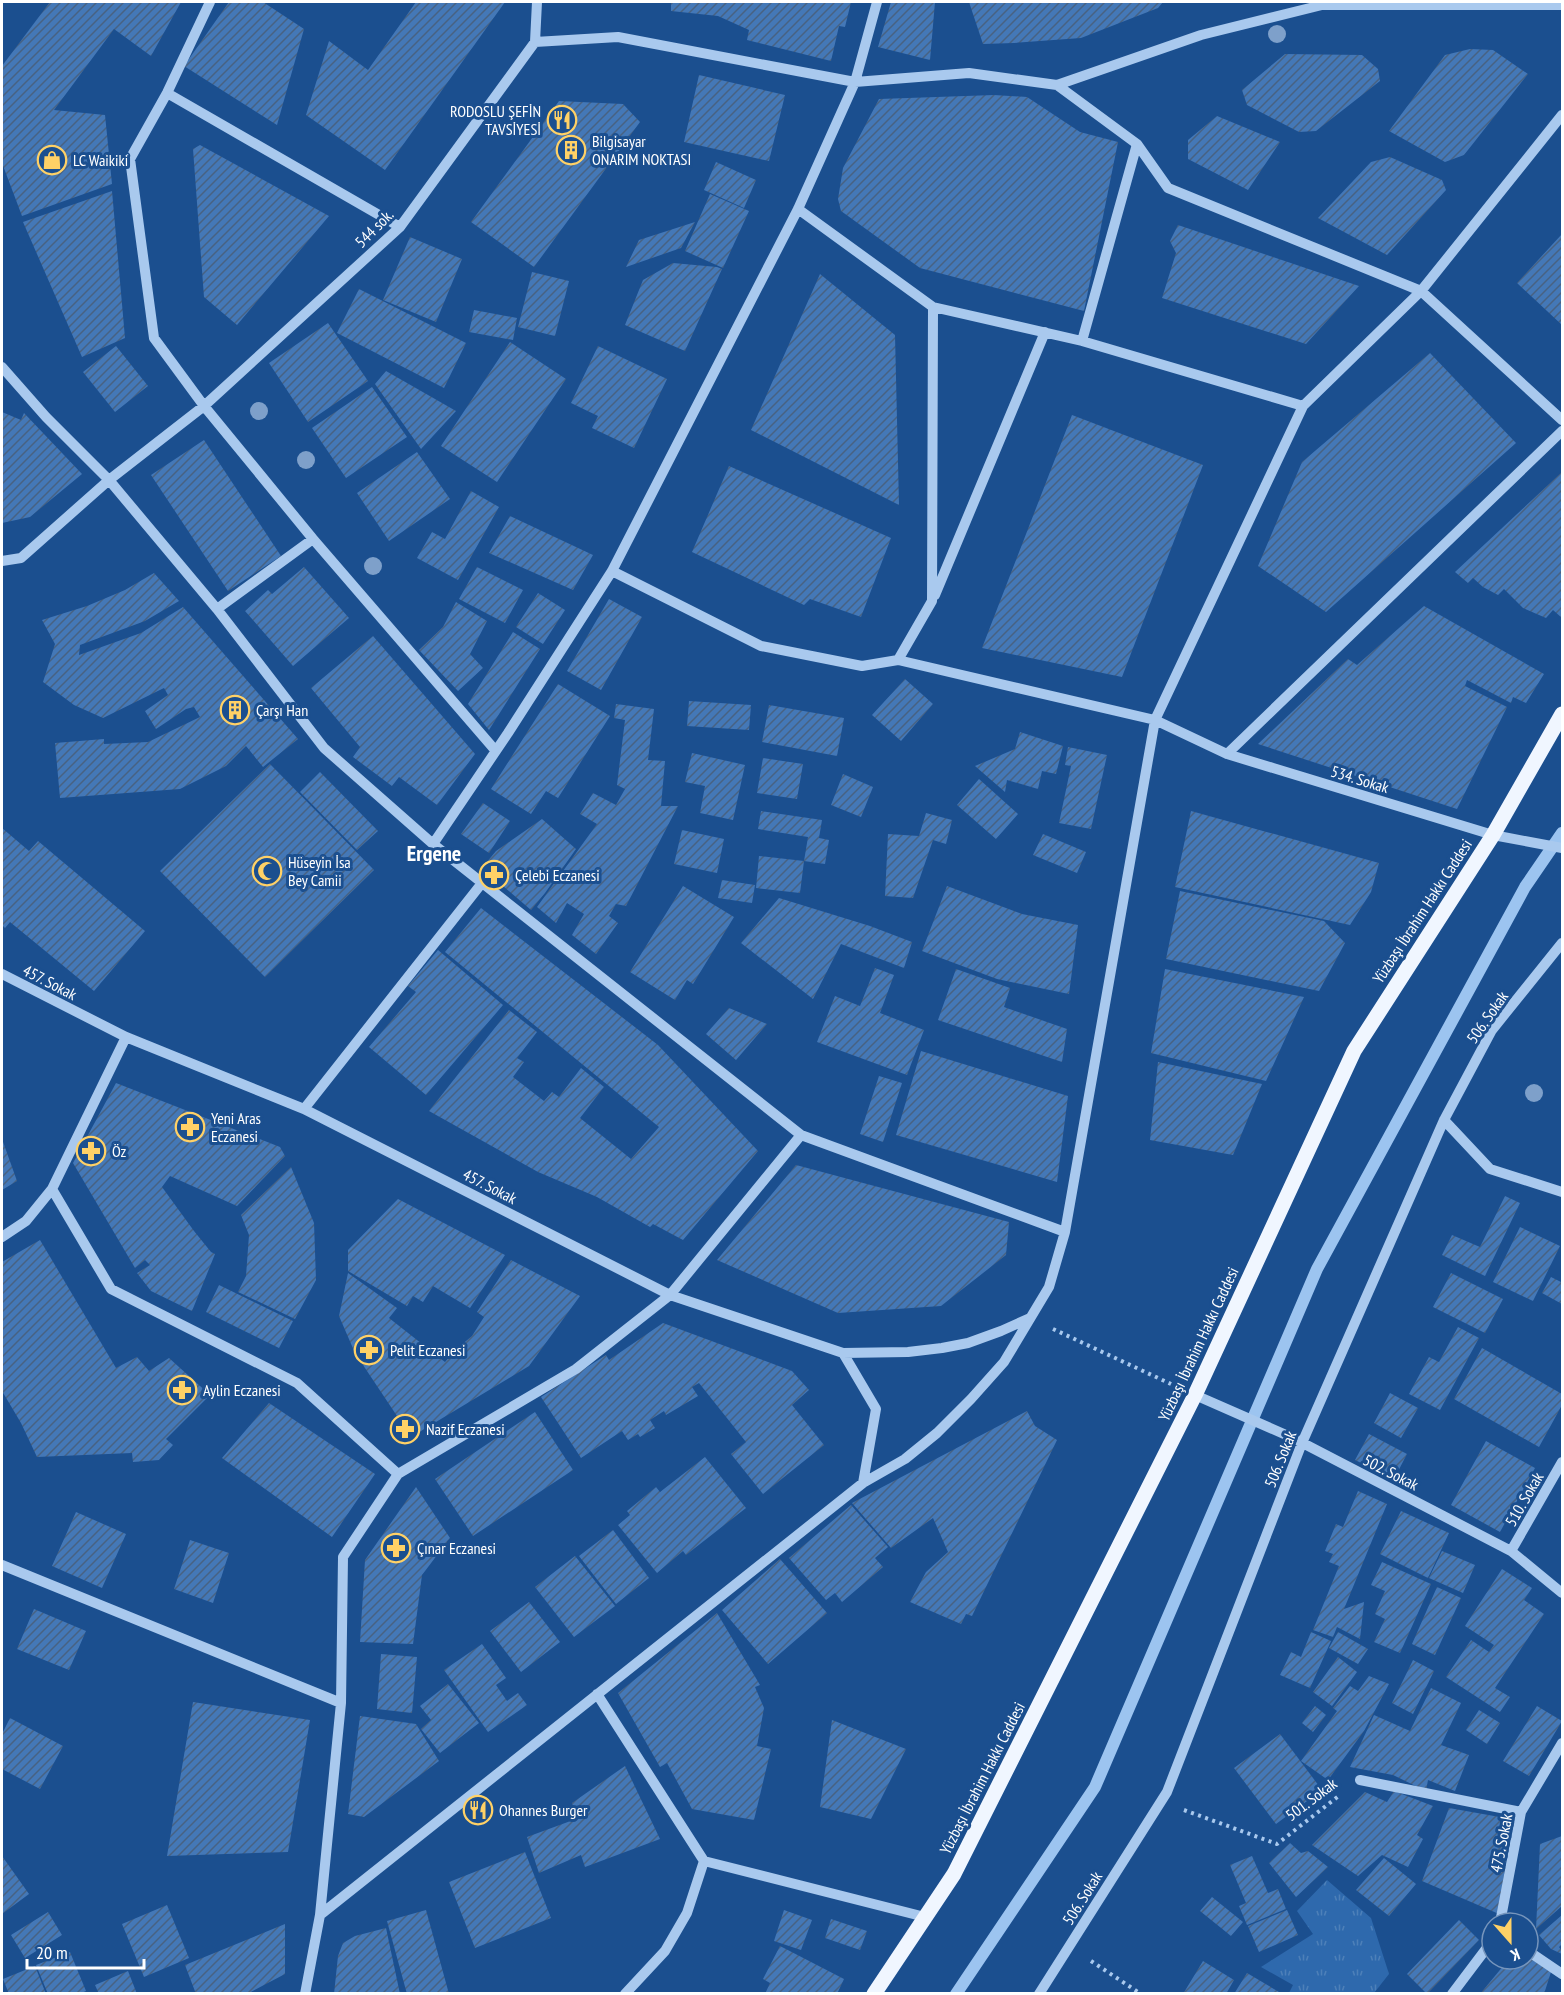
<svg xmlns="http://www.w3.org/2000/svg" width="1564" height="1995" font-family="'PT Sans Narrow',sans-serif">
  <defs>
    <pattern id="grass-tufts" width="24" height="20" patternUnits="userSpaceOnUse" patternTransform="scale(1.5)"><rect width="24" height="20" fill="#2e69ad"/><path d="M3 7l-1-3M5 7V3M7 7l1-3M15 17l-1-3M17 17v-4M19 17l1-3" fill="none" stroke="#4d80b9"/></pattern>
    <pattern id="building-hatch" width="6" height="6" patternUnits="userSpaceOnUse" patternTransform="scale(1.5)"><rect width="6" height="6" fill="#4478b7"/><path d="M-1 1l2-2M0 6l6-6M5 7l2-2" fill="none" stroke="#486282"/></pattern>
  </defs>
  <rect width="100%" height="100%" fill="#1b4f8f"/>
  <path fill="url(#grass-tufts)" d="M1327,1880L1371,1918L1389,1974L1374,1993H1289L1293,1985L1261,1967L1313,1934L1297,1911Z"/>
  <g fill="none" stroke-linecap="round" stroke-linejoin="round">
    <path stroke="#9cc4f0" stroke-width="12" d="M956,1994L1095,1787L1317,1269L1525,887L1562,833"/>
  </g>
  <path fill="url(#building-hatch)" d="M50,2H181L151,56L114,29L54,110L105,115L112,184L22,216L2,163V66Z
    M229,2H263L304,29L277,125L184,66Z
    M416,2H505L385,170L306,115L329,41L368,70Z
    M671,2H851L845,27L839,26L831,61L747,40L749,30L718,16L671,11Z
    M891,2H935L930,60L878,47Z
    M969,2H1163L1158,8L1081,38L1014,43L983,44Z
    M1470,49L1493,50L1528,74L1464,155L1445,162L1389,131L1445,55Z
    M1285,54L1362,55L1378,69L1380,81L1316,131L1299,132L1247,105L1242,90Z
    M699,75L785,95L769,161L684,142Z
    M994,95L1027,97L1080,132L1118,142L1084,311L920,268L841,211L838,199L843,168L879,99Z
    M559,101L623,104L640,122L534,267L471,222Z
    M1217,116L1280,142L1248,190L1188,159V140Z
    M200,145L329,216L237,325L204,297L193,149Z
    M1390,157L1442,180L1446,190L1387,255L1318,218L1371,162Z
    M716,162L756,180L744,208L704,190Z
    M112,191L125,338L82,357L23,222Z
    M710,194L749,211L723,268L685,251Z
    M695,222L681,248L626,267L639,240Z
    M1178,225L1359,286L1306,344L1162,298L1176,253L1170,241Z
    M1562,234V325L1517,283Z
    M410,237L462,259L436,322L383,300Z
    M673,263L717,267L722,269L685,351L625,325L643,280Z
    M532,272L569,281L555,336L518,327Z
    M820,274L895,335L899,505L751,430Z
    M359,289L466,343L444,388L337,333Z
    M474,310L517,318L513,340L469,332Z
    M328,323L368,381L308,422L269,363Z
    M510,342L566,379L497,482L441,446Z
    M116,346L148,386L115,412L83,372Z
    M598,346L667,379L634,448L592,428L598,416L571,403Z
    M1430,353L1516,443L1326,612L1258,566L1302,462Z
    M386,371L456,411L421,449L375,384Z
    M372,387L407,437L346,478L312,428Z
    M2,412L21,420L24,413L82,474L30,517L2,523Z
    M1072,415L1203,465L1122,677L982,648Z
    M204,440L281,556L228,591L151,475Z
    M417,452L450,499L389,541L357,493Z
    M729,466L891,538L861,617L810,599L804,605L692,552Z
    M1562,472V618L1553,610L1546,618L1523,608L1504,589L1498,595L1483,587L1473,578L1468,583L1455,572Z
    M471,491L499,507L458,580L417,558L432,532L445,539Z
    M510,516L593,555L573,590L489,553Z
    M304,567L349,618L293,666L245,611L268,590L272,594Z
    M477,567L523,590L505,623L459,599Z
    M154,573L179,601L145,621L80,645L79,655L141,633L183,607L298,739L263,767L246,746L226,766L180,789L60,798L55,743L104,739V744L148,742L200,717L194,707L186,709L156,729L145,711L168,695L164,688L103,718L74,705L43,682L55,644L42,620L87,606L125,590Z
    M538,593L565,610L543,644L516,627Z
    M609,599L642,617L601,690L567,671Z
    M456,602L487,621L470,654L483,668L458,691L419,650L443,627Z
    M1424,606L1544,674L1526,703L1513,697L1511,703L1467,680L1465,686L1507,707L1457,809L1258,744L1348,659L1357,665Z
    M513,632L540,649L489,730L468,704Z
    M373,636L475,754L437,805L399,777L392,786L353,757L360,747L311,688Z
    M905,679L933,704L901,741L872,715Z
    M558,684L610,716L558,798L546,791L531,814L491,789Z
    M689,701L751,705L749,730L687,726Z
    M616,704L654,709L648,760L665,761L661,806H678L626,906L616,904L609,916L618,923L596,954L572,935L584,914L567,903L556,923L537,907L597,824L580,814L593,793L616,805L625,789L617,785L625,720L614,718Z
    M769,705L844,718L837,756L762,742Z
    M1020,732L1063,746L1056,774L1042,771L1038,789L1007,780L1005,792L975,766L1015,749Z
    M1068,747L1107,755L1091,829L1059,823L1071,766L1065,765Z
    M692,753L745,765L733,820L700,813L705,786L685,782Z
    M763,758L803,764L797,799L757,793Z
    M270,764L374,870L265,977L160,871Z
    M320,772L378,831L357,850L300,792Z
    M843,774L873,787L861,817L831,805Z
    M979,779L1018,814L996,839L957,805Z
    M483,803L510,821L489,853L461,834Z
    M761,811L822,820L819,838L829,840L825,864L804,861L808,837L758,829Z
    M1191,811L1379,863L1371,892L1350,925L1175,887Z
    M926,813L952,820L946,844L933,840L913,898L885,896L888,834L919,836Z
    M542,819L576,849L545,893L531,910L482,868L496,851Z
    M2,828L29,851L38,841L145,931L94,991L10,922L5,928L2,925Z
    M682,830L724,839L717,873L674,864Z
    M1043,834L1086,852L1077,873L1033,855Z
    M759,856L804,861L800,893L756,888Z
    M722,880L755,885L752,903L718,898Z
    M683,886L734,917L693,984L687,980L675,1000L630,972Z
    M947,886L1022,914L1078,925L1069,994L997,979L922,951Z
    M1180,891L1324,921L1345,943L1319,991L1166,959Z
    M779,898L870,926L912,942L904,968L841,944L813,999L741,943Z
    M481,908L658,1045L758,1151L683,1240L653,1224L650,1227L597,1197L538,1172L429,1111L509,1010L537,1032L517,1058L524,1062L513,1077L544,1101L552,1092L559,1097L581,1068L604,1087L580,1118L631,1159L659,1127L445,952Z
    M438,950L503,1005L426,1095L369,1047L416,992L408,986Z
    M875,968L894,975L880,1013L924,1030L907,1075L817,1042L835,996L860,1006Z
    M956,969L1010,988L1004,1007L1067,1029L1062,1062L938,1020Z
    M1165,969L1304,997L1266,1081L1151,1053Z
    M729,1008L767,1024L736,1060L706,1034Z
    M921,1051L1068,1096L1057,1182L896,1135Z
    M1158,1062L1262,1084L1233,1155L1150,1140Z
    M879,1076L902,1083L883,1142L860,1134Z
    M116,1083L280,1147L285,1156L237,1206L170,1176L162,1187L194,1231L211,1252L215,1254L192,1311L151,1291L137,1273L150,1265L145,1260L135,1268L73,1163Z
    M2,1139L17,1181L2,1190Z
    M796,1165L1009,1222L1006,1255L941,1306L838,1313L717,1260Z
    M291,1167L314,1223L316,1280L295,1319L238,1292L246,1276L249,1235L241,1215Z
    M1505,1196L1520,1203L1485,1276L1442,1255L1452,1235L1480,1247Z
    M398,1199L505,1255L470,1308L433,1286L423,1302L413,1296L407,1306L348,1271V1250Z
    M1520,1227L1560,1246L1533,1301L1493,1282Z
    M40,1240L116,1368L137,1357L149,1371L169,1358L210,1395L166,1439L173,1445L159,1460L133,1462L132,1453L37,1457L21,1423L2,1391V1262Z
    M511,1260L580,1296L529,1366L411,1437L355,1353L339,1316L348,1273L397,1308L389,1318L445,1362L453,1352L472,1336L484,1317L477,1312Z
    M1451,1273L1503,1299L1485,1333L1433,1307Z
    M1551,1277L1561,1282L1562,1279V1304L1542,1293Z
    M219,1285L293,1321L279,1348L206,1312Z
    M663,1323L792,1371L809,1390L792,1405L824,1445L763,1494L731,1454L746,1442L699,1383L692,1387L698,1396L666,1415L664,1411L650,1420L655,1428L640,1437L638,1434L628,1440L622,1431L581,1458L541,1397L606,1355L609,1360Z
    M1458,1327L1479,1338L1440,1410L1409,1394L1429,1357L1439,1362Z
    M1482,1348L1562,1394V1405L1539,1447L1454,1399Z
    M1390,1393L1418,1408L1401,1438L1374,1423Z
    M269,1403L375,1474L332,1537L222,1458Z
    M1027,1411L1035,1426L1057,1440L972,1616L966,1614L961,1624L910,1602L926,1572L948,1552L933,1518L891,1548L852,1503Z
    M535,1412L573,1470L473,1536L435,1479Z
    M1369,1434L1407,1454L1394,1479L1355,1460Z
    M1486,1441L1535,1468L1500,1532L1451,1505Z
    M705,1457L746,1508L686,1555L683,1551L657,1573L618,1525L630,1515L627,1511L656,1487L660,1492Z
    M416,1487L450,1538L422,1575L413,1644L360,1642L365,1560Z
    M1358,1491L1387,1504L1344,1609L1364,1602L1360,1639L1337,1627L1333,1637L1313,1630L1339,1566L1329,1562L1333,1554L1325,1551L1336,1524L1343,1527Z
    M851,1505L888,1547L875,1558L883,1567L842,1602L835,1593L826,1600L789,1558Z
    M1401,1511L1449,1533L1428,1578L1380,1554Z
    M76,1512L126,1534L102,1588L52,1566Z
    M613,1530L649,1578L616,1604L579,1556Z
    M190,1540L229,1553L213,1603L174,1589Z
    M1442,1551L1475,1565L1463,1593L1429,1578Z
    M575,1556L615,1606L574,1637L535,1587Z
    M780,1559L827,1613L768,1664L722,1610Z
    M1382,1562L1431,1584L1400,1653L1374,1642L1385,1619L1375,1614L1385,1591L1371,1585Z
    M1502,1569L1532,1588L1524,1600L1544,1614L1495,1688L1510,1697L1500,1712L1446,1677L1471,1640L1489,1652L1494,1645L1465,1626Z
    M1437,1587L1461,1598L1435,1655L1412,1644Z
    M529,1602L560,1642L521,1672L490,1631Z
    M34,1609L86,1631L69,1670L17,1649Z
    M717,1613L760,1685L755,1687L764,1708L757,1746L771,1749L754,1820L692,1809L667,1763L660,1767L618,1693Z
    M1311,1632L1331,1641L1310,1688L1280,1675L1291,1652L1301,1657Z
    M1338,1632L1368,1649L1358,1664L1329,1648Z
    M482,1644L506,1678L496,1685L507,1701L518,1693L527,1705L488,1732L444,1670Z
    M381,1654L417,1657L412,1713L377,1709Z
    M1338,1657L1357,1672L1332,1706L1313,1692Z
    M1413,1660L1434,1671L1413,1714L1392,1703Z
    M1369,1676L1389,1684L1364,1731L1328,1780L1301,1761L1337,1711L1333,1708L1350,1686L1358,1691Z
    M448,1684L479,1723L440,1753L421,1729L431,1720L420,1706Z
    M1431,1688L1461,1703L1441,1745L1469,1755L1455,1791L1428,1780L1426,1791L1393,1775L1350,1767L1374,1715L1410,1731Z
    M193,1702L310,1720L288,1852L167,1856Z
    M1315,1706L1326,1715L1313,1732L1302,1723Z
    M1537,1706L1562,1721L1529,1776L1503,1761Z
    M1479,1710L1500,1723L1487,1744L1466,1730Z
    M360,1716L416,1724L439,1761L364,1817L348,1814Z
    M10,1718L63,1746L40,1789L2,1769V1734Z
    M832,1720L906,1749L871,1819L820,1807Z
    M1280,1734L1322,1790L1276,1824L1234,1768Z
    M625,1766L660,1839L585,1867L581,1855L539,1873L527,1837L576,1819L572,1803Z
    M1394,1791L1433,1806L1417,1835L1423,1839L1408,1867L1382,1855L1358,1876L1312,1845L1365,1792L1387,1802Z
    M1449,1808L1511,1819L1499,1914L1422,1881Z
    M1562,1836V1906L1536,1929L1540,1844Z
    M1290,1843L1301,1853L1308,1851L1328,1867L1296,1897L1269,1863Z
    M525,1852L551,1918L475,1948L449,1882Z
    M2,1856L29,1894L2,1914Z
    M1252,1856L1268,1893L1278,1889L1286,1909L1247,1925L1239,1906L1246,1903L1230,1865Z
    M1384,1858L1416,1884L1389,1916L1356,1890Z
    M1212,1897L1243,1922L1231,1936L1200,1911Z
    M167,1905L189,1958L144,1977L122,1924Z
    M426,1910L449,1994H407L387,1921Z
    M784,1910L812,1920L801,1950L774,1941Z
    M1287,1910L1298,1935L1259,1952L1248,1926Z
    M48,1912L62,1935L25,1958L11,1935Z
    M1562,1915V1944L1559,1947L1562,1951V1954L1551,1949L1539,1935Z
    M831,1919L867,1931L860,1950L825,1938Z
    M1459,1920L1479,1940L1427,1994L1407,1974Z
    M285,1924V1974L247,1994H196L185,1965Z
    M386,1928L400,1994H334L338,1956L343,1943L355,1936Z
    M780,1946L844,1979L837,1994H765L770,1983L763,1979Z
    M70,1952L86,1991L79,1994H48L36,1965Z
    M1528,1957L1551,1972L1544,1994H1480L1509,1959H1528Z
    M1203,1961L1234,1980L1226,1994H1183Z
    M35,1966L46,1994H9L3,1979Z
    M128,1971L137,1994H99L95,1985Z
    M1247,1973L1279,1992L1278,1994H1234Z"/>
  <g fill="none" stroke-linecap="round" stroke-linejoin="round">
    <path stroke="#a9c9ee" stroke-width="4" stroke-dasharray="3 4.5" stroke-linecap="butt" d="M1053,1329L1171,1384
      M1184,1810L1277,1844L1340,1795
      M1091,1961L1141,1994"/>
    <path stroke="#a9c9ee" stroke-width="10" d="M210,2L167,93L130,159L154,338L204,406L313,539L495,750
      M537,2L535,42L618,37L855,82L969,73L1057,85L1137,144L1168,188L1421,291L1562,420
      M1057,85L1201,35L1322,5H1562
      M167,93L400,227
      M798,209L933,307L932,601L898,660
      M933,307L1082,341L1303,406
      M1082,341L1137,144
      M2,367L46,417L109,480L217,609L324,748L433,844L801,1135L1065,1232
      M2,561L21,558L109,480L204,406L400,227L535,42
      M612,571L761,646L862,666L898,660L1155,720L1227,754L1493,835L1562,848
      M935,595L1045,332
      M217,609L313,539
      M1227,754L1562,431
      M433,844L508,733L612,571L798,209L855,82L877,2
      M2,974L126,1037L304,1109L670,1295L843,1353L908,1352L942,1348L968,1343L1001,1331L1030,1318
      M304,1109L482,883
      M1444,1120L1490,1169L1562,1192
      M52,1189L111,1289L297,1383L398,1474
      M2,1237L26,1221L52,1189L126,1037
      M843,1353L876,1409L863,1483
      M1195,1395L1293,1438L1511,1551L1562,1593
      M1511,1551L1562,1462
      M2,1565L341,1703
      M597,1694L704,1861L925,1917
      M1360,1780L1521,1812
      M320,1915L341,1703L343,1557L398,1474L576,1369L670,1295L801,1135
      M1500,1923L1521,1812L1562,1743
      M1528,1951L1562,1974
      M305,1994L320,1915L863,1483L905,1459L937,1433L971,1399L1004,1362L1049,1287L1065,1232L1155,720L1303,406L1421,291L1562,115
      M625,1994L665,1951L687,1913L704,1861
      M1039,1994L1167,1792L1302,1443L1444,1120L1492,1030L1562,943
      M1452,1994L1492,1941"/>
    <path stroke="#f0f6ff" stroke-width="15" d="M874,1994L954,1874L1195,1395L1354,1051L1493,835L1562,714"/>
  </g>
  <g fill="#7ea0ca">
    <circle cx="1277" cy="34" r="9"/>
    <circle cx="259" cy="411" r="9"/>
    <circle cx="306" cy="460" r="9"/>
    <circle cx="373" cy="566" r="9"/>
    <circle cx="1534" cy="1093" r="9"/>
  </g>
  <defs>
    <g id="restaurant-ring" transform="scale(1.5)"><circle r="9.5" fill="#1b4f8f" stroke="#ffd166" stroke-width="1.5"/><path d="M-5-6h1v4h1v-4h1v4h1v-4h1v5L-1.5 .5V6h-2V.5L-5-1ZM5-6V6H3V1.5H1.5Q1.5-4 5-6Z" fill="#ffd166"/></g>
    <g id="building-ring" transform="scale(1.5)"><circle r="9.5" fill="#1b4f8f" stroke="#ffd166" stroke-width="1.5"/><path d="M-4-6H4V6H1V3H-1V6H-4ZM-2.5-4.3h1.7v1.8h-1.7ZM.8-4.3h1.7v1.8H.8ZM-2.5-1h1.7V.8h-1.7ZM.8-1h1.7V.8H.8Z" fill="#ffd166"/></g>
    <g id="shop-ring" transform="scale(1.5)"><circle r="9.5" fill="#1b4f8f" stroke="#ffd166" stroke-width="1.5"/><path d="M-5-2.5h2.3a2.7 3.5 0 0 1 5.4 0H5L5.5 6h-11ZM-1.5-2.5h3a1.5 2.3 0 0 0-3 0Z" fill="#ffd166"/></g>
    <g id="mosque-ring" transform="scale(1.5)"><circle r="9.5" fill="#1b4f8f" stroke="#ffd166" stroke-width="1.5"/><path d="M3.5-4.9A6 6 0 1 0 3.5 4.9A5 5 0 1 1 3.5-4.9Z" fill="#ffd166"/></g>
    <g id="pharmacy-ring" transform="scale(1.5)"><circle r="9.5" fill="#1b4f8f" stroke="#ffd166" stroke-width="1.5"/><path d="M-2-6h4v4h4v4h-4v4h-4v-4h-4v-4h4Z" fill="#ffd166"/></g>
  </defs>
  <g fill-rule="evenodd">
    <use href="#restaurant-ring" x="562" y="120"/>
    <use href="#building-ring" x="571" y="150"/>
    <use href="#shop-ring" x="52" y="160"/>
    <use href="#building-ring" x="235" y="710"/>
    <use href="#mosque-ring" x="267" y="871"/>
    <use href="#pharmacy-ring" x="494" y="875"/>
    <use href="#pharmacy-ring" x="190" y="1127"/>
    <use href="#pharmacy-ring" x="91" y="1151"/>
    <use href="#pharmacy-ring" x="369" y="1350"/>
    <use href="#pharmacy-ring" x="182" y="1390"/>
    <use href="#pharmacy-ring" x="405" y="1429"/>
    <use href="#pharmacy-ring" x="396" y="1548"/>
    <use href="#restaurant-ring" x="478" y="1810"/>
  </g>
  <g text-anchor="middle" stroke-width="6" stroke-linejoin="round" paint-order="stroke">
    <g font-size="16" fill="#fff" stroke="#1b4f8f" text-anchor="start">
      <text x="541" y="117" text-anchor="end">RODOSLU ŞEFİN<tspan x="541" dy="18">TAVSİYESİ</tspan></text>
      <text x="592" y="147">Bilgisayar<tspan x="592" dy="18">ONARIM NOKTASI</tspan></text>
      <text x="73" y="166">LC Waikiki</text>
      <text x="256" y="716">Çarşı Han</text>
      <text x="288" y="868">Hüseyin İsa<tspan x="288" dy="18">Bey Camii</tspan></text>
      <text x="515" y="881">Çelebi Eczanesi</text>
      <text x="211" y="1124">Yeni Aras<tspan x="211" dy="18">Eczanesi</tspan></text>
      <text x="112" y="1157">Öz</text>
      <text x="390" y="1356">Pelit Eczanesi</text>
      <text x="203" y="1396">Aylin Eczanesi</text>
      <text x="426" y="1435">Nazif Eczanesi</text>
      <text x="417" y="1554">Çınar Eczanesi</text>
      <text x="499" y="1816">Ohannes Burger</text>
    </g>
    <g font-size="16" fill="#fff" stroke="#1b4f8f">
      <text transform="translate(374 228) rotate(-45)" y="6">544 sok.</text>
      <text transform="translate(1360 779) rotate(17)" y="6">534. Sokak</text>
      <text transform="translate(1422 911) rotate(-57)" y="6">Yüzbaşı İbrahim Hakkı Caddesi</text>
      <text transform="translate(50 982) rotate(27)" y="6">457. Sokak</text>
      <text transform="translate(1487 1017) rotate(-55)" y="6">506. Sokak</text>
      <text transform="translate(490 1186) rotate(27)" y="6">457. Sokak</text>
      <text transform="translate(1198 1344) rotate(-65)" y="6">Yüzbaşı İbrahim Hakkı Caddesi</text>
      <text transform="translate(1280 1459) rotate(-68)" y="6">506. Sokak</text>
      <text transform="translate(1391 1472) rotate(27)" y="6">502. Sokak</text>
      <text transform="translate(1524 1499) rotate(-60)" y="6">510. Sokak</text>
      <text transform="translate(982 1778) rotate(-63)" y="6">Yüzbaşı İbrahim Hakkı Caddesi</text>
      <text transform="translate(1311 1799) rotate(-37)" y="6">501. Sokak</text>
      <text transform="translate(1501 1843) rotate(-79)" y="6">475. Sokak</text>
      <text transform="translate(1082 1898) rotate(-58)" y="6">506. Sokak</text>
    </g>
    <g font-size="22" font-weight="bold" fill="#fff" stroke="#1b4f8f">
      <text x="434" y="861">Ergene</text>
    </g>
  </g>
  <rect width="1564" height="1995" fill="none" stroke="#ffffff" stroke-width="6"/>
  <g transform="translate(1510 1941) rotate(159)"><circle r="28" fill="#1b4f8f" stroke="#7695bc" stroke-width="1.5"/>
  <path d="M0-4.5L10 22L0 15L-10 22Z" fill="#ffd166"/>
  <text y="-9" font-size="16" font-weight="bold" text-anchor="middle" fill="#ffffff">K</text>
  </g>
  <path d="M27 1959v9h117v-9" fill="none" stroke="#ffffff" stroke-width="3"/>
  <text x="36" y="1959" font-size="18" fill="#ffffff" stroke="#1b4f8f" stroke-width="4.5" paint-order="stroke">20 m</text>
</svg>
